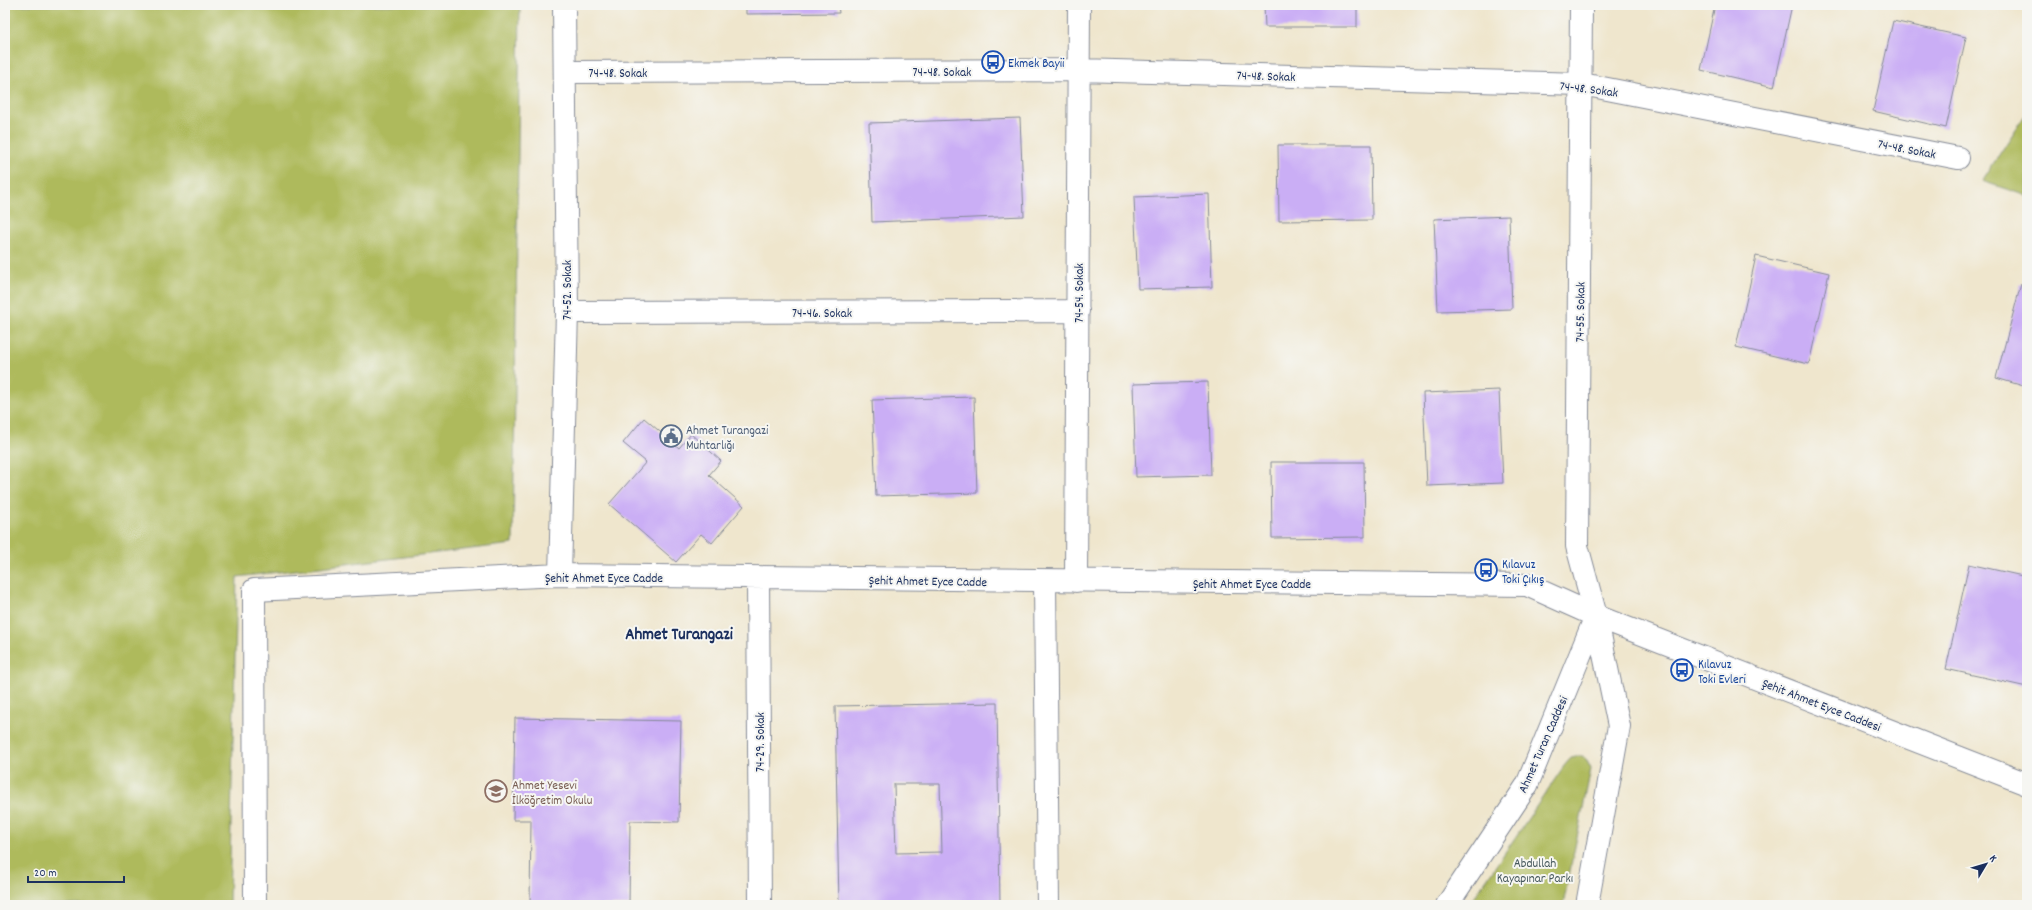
<svg xmlns="http://www.w3.org/2000/svg" width="2032" height="910" font-family="Dekko,sans-serif">
  <rect width="100%" height="100%" fill="#f6f6f2"/>
  <filter id="ink" filterUnits="userSpaceOnUse"><feTurbulence type="fractalNoise" baseFrequency=".025" numOctaves="2"/><feDisplacementMap in="SourceGraphic" scale="8" xChannelSelector="R" yChannelSelector="G"/><feConvolveMatrix kernelMatrix="1 2 1 2 8 2 1 2 1" color-interpolation-filters="sRGB"/></filter>
  <filter id="wash" filterUnits="userSpaceOnUse"><feTurbulence type="fractalNoise" baseFrequency=".012" numOctaves="4" result="noise"/><feDisplacementMap in="SourceGraphic" scale="16" xChannelSelector="R" yChannelSelector="G"/><feGaussianBlur stdDeviation="0.9" result="paint"/><feColorMatrix in="noise" values="0 0 0 0 0 0 0 0 0 0 0 0 0 0 0 0 0 1.4 0 .05"/><feComposite in="paint" operator="in"/></filter>
  <g filter="url(#wash)">
    <rect width="100%" height="100%" fill="#efe6cd"/>
    <path fill="#aeba5c" stroke="#64745d" d="M5,5H520L513,544L237,577L229,905H5Z
      M2027,112V196L1982,181Z
      M1575,756H1581L1586,759L1591,769L1563,905H1469L1564,766L1570,759Z"/>
    <g id="blocks">
      <path fill="#caaef5" fill-rule="evenodd" d="M746,5H838L839,13L746,14Z
        M1264,5H1357V27H1265Z
        M1715,5H1792L1774,87L1701,70Z
        M1893,21L1966,37L1946,128L1873,111Z
        M1020,118L1024,216L872,222L869,123Z
        M1278,145H1371L1372,220L1279,221Z
        M1209,194L1212,287L1138,289L1134,197Z
        M1509,216L1512,309L1438,311L1434,219Z
        M1756,256L1829,273L1809,364L1736,347Z
        M2021,284L2027,286V387L1996,378Z
        M1208,382L1211,475L1136,477L1133,384Z
        M1499,390L1503,483L1427,486L1423,393Z
        M974,397L977,493L876,496L872,400Z
        M644,418L679,448L691,434L721,461L709,475L744,506L712,543L701,534L676,562L609,504L646,462L623,443Z
        M1271,462H1364L1365,537L1272,538Z
        M1969,564L2027,577V687L1946,669Z
        M997,703L1000,905H839L835,706ZM894,784H940L942,852L896,853Z
        M515,718L681,721L679,822L630,821L629,905H530L531,820H513Z"/>
    </g>
  </g>
  <g filter="url(#ink)">
    <use href="#blocks" fill-opacity="0" stroke="#858a96" stroke-width="1"/>
    <g fill="none" stroke-linecap="round" stroke-linejoin="round">
      <g stroke="#858a96" stroke-width="24">
        <path id="street" d="M1581,5L1577,546L1596,616L1619,726L1587,905
          M566,72L1079,70L1582,84L1958,158
          M567,312L1078,311
          M560,575L567,312L564,5
          M758,578L760,905
          M1045,581L1048,905
          M1076,581L1079,5
          M255,905L254,590L560,575L1527,585L1596,616L2027,784
          M1447,905L1527,785L1596,616"/>
      </g>
      <use href="#street" stroke="#fff" stroke-width="22"/>
    </g>
  </g>
  <defs>
    <g id="bus-ring" transform="scale(1.15)"><circle r="9.5" fill="#f6f6f2" stroke="#1a4fb4" stroke-width="1.5"/><path d="M-5-6H5V4H4V6H2V4H-2V6H-4V4H-5ZM-3.5-4V0h7V-4ZM-3.5 1.2v1.5H-2V1.2ZM2 1.2v1.5H3.5V1.2Z" fill="#1a4fb4"/></g>
    <g id="civic-ring" transform="scale(1.15)"><circle r="9.5" fill="#f6f6f2" stroke="#5c6f8a" stroke-width="1.5"/><path d="M-.6-6.5H3V-4.5H.6V-3L4-1V1h2V6H-6V1h2V-1L-.6-3ZM-1.2 2.5V6h2.4V2.5Z" fill="#5c6f8a"/></g>
    <g id="school-ring" transform="scale(1.15)"><circle r="9.5" fill="#f6f6f2" stroke="#8d6e63" stroke-width="1.5"/><path d="M0-5L7-2L0 1L-7-2ZM-4 1L0 2.5L4 1V4Q0 6-4 4Z" fill="#8d6e63"/></g>
  </defs>
  <g fill-rule="evenodd">
    <use href="#bus-ring" x="993" y="62"/>
    <use href="#civic-ring" x="671" y="436"/>
    <use href="#bus-ring" x="1486" y="570"/>
    <use href="#bus-ring" x="1682" y="670"/>
    <use href="#school-ring" x="496" y="791"/>
  </g>
  <g text-anchor="middle" stroke-width="4" stroke-linejoin="round" paint-order="stroke">
    <g font-size="13" fill="#164399" stroke="#f6f6f2" text-anchor="start">
      <text x="1008" y="67">Ekmek Bayii</text>
      <text x="1502" y="568">Kılavuz<tspan x="1502" dy="15">Toki Çıkış</tspan></text>
      <text x="1698" y="668">Kılavuz<tspan x="1698" dy="15">Toki Evleri</tspan></text>
    </g>
    <g font-size="13" fill="#1b2f5e" stroke="#f6f6f2">
      <text x="942" y="76">74-48. Sokak</text>
      <text x="618" y="77">74-48. Sokak</text>
      <text transform="translate(1266 75) rotate(2)" y="5">74-48. Sokak</text>
      <text transform="translate(1589 88) rotate(7)" y="5">74-48. Sokak</text>
      <text transform="translate(1907 148) rotate(11)" y="5">74-48. Sokak</text>
      <text transform="translate(566 290) rotate(-90)" y="5">74-52. Sokak</text>
      <text transform="translate(1078 293) rotate(-90)" y="5">74-54. Sokak</text>
      <text x="822" y="317">74-46. Sokak</text>
      <text transform="translate(1579 312) rotate(-89)" y="5">74-55. Sokak</text>
      <text x="604" y="582">Şehit Ahmet Eyce Cadde</text>
      <text transform="translate(928 580) rotate(1)" y="5">Şehit Ahmet Eyce Cadde</text>
      <text x="1252" y="588">Şehit Ahmet Eyce Cadde</text>
      <text transform="translate(1822 704) rotate(21)" y="5">Şehit Ahmet Eyce Caddesi</text>
      <text transform="translate(759 742) rotate(-90)" y="5">74-29. Sokak</text>
      <text transform="translate(1542 744) rotate(-66)" y="5">Ahmet Turan Caddesi</text>
    </g>
    <g font-size="13" fill="#4e5e75" stroke="#f6f6f2" text-anchor="start">
      <text x="686" y="434">Ahmet Turangazi<tspan x="686" dy="15">Muhtarlığı</tspan></text>
    </g>
    <g font-size="13" fill="#785e54" stroke="#f6f6f2" text-anchor="start">
      <text x="512" y="789">Ahmet Yesevi<tspan x="512" dy="15">İlköğretim Okulu</tspan></text>
    </g>
    <g font-size="13" fill="#47595d" stroke="#f6f6f2">
      <text x="1535" y="867">Abdullah<tspan x="1535" dy="15">Kayapınar Parkı</tspan></text>
    </g>
    <g font-size="17" font-weight="bold" fill="#1b2f5e" stroke="#f6f6f2">
      <text x="679" y="639">Ahmet Turangazi</text>
    </g>
  </g>
  <rect width="2032" height="910" fill="none" stroke="#f6f6f2" stroke-width="20"/>
  <g transform="translate(1986 864) rotate(52)" stroke="#f6f6f2" stroke-width="3" paint-order="stroke">
  <path d="M0-3L7 15L0 10L-7 15Z" fill="#1b2f5e"/>
  <text y="-6" font-size="11" font-weight="bold" text-anchor="middle" fill="#1b2f5e">K</text>
  </g>
  <path d="M28 876v6h96v-6" fill="none" stroke="#1b2f5e" stroke-width="2"/>
  <text x="34" y="876" font-size="12" fill="#1b2f5e" stroke="#f6f6f2" stroke-width="3" paint-order="stroke">20 m</text>
</svg>
